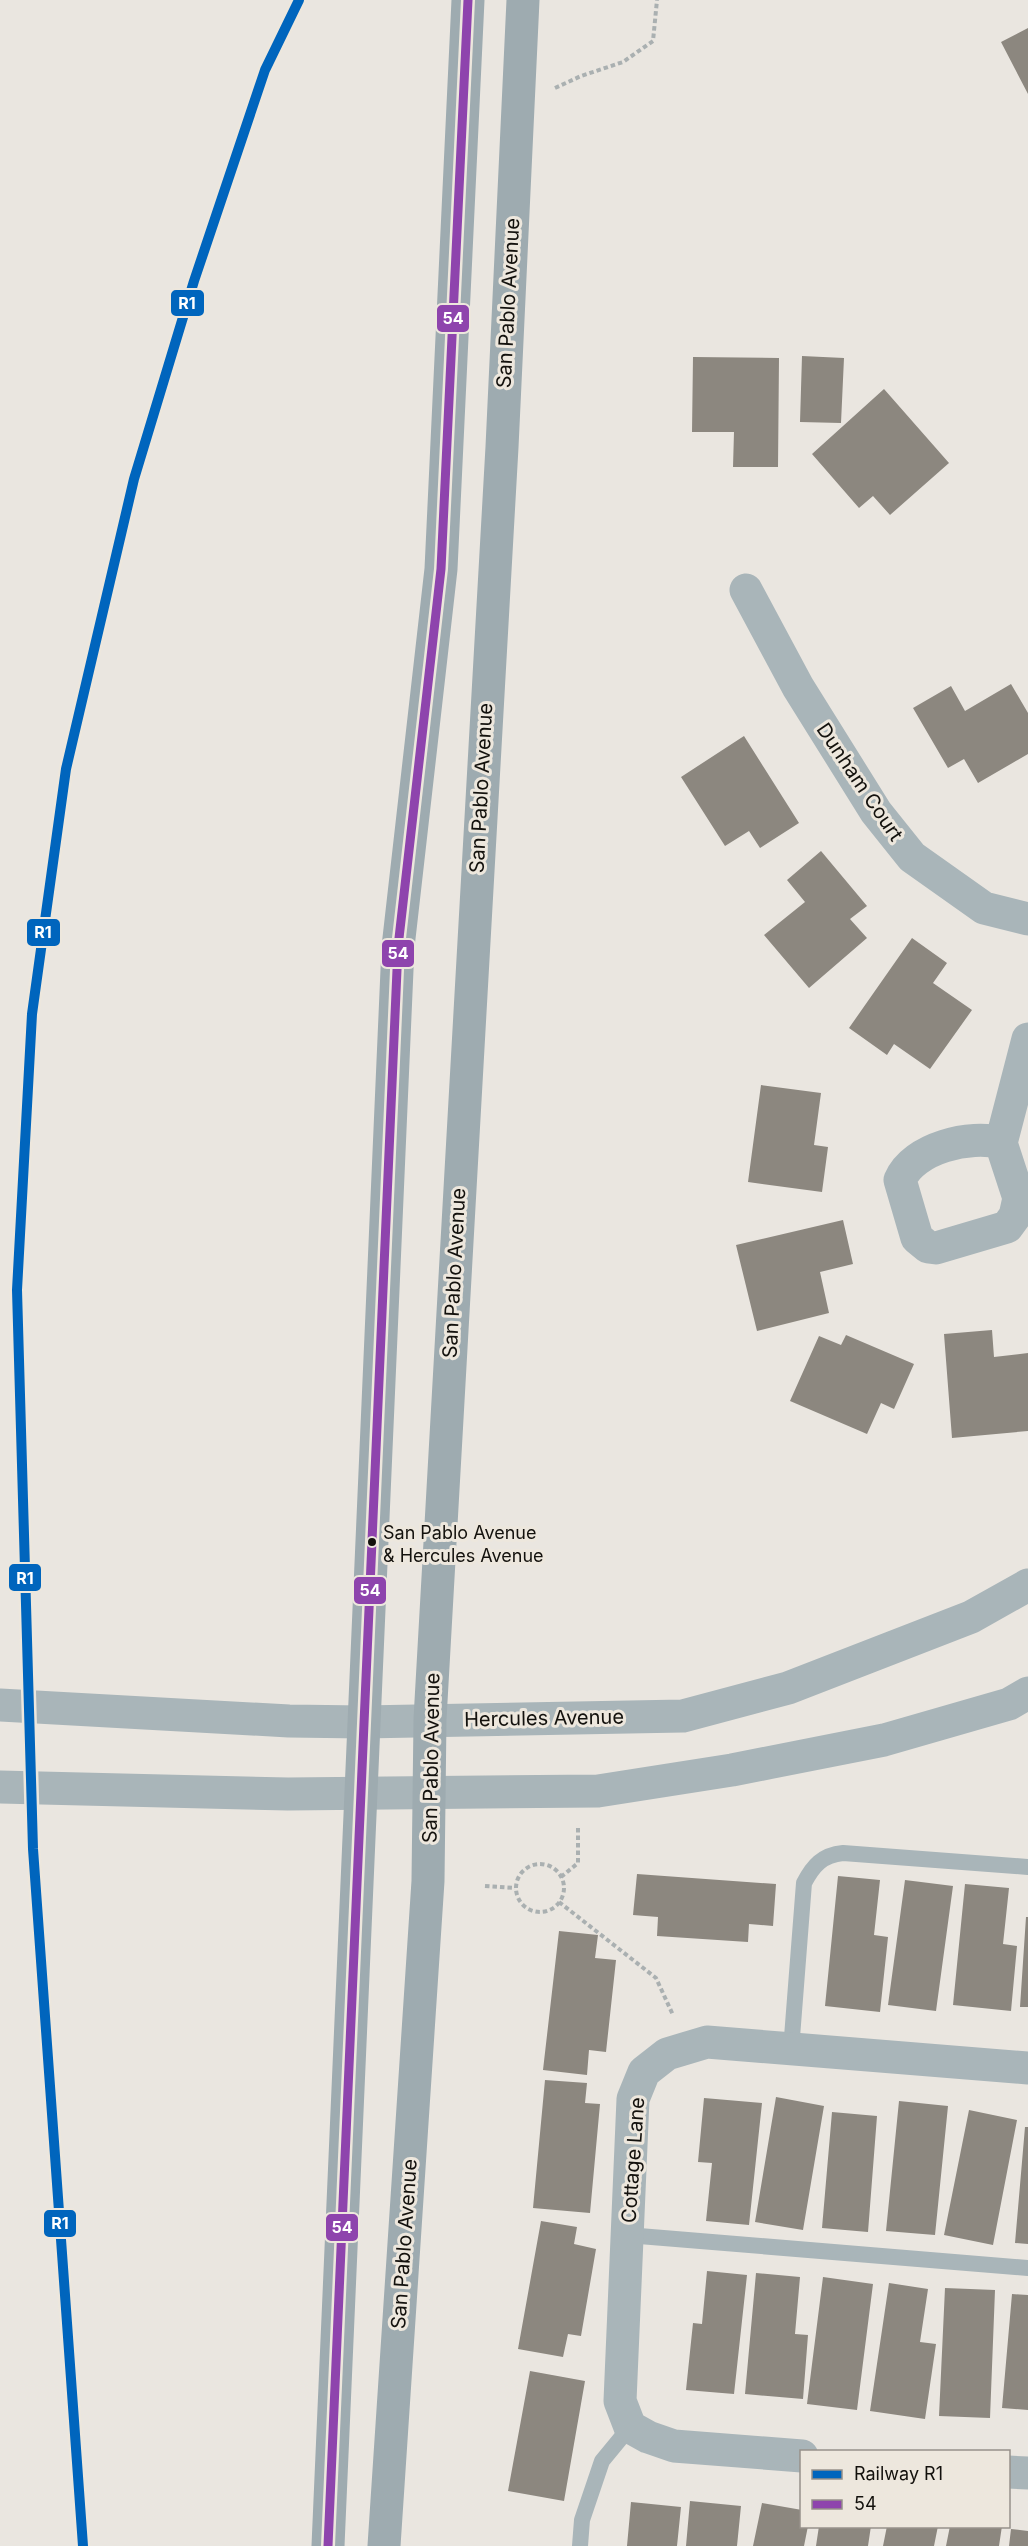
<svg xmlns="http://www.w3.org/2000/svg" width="1028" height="2546" font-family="Inter,sans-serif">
  <rect width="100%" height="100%" fill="#eae6e0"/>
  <path fill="#8c877f" d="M1028,28V94L1001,42Z
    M802,356L844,358L841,423L800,422Z
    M693,357L779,358L778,467H733L734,432H692Z
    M884,389L949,463L890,515L873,496L859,508L812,454Z
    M1011,684L1028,713V754L978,783L964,759L948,768L913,708L951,686L965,711Z
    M744,736L799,823L760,848L749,831L725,846L681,777Z
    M821,851L867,906L850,919L867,938L809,988L764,935L805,902L787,880Z
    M912,938L947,963L933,983L972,1010L930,1069L894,1044L887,1055L849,1028Z
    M761,1085L821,1093L814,1145L828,1147L822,1192L748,1182Z
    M843,1220L853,1264L820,1272L829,1313L757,1331L736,1245Z
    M992,1330L994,1357L1028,1353V1431L952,1438L944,1334Z
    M846,1335L914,1364L894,1409L881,1403L867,1434L790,1401L819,1336L841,1345Z
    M637,1874L776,1884L773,1926L749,1924L748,1942L657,1936L658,1917L633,1915Z
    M838,1876L880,1880L874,1935L888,1937L880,2012L825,2006Z
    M905,1880L953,1886L936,2011L888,2005Z
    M965,1884L1009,1888L1003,1944L1017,1946L1011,2011L953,2005Z
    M1026,1917H1028V2007H1020Z
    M559,1931L598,1935L595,1958L616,1960L606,2052L589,2050L587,2075L543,2070Z
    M545,2080L587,2083L585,2103L600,2104L590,2213L533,2208Z
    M776,2097L824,2106L803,2230L755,2222Z
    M704,2098L762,2103L749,2225L706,2221L712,2163L698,2162Z
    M899,2101L948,2106L935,2235L886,2231Z
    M969,2110L1017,2120L993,2245L944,2235Z
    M832,2112L877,2116L868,2232L822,2228Z
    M1025,2127H1028V2244L1015,2243Z
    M541,2221L577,2227L574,2244L596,2249L581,2336L568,2334L563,2357L518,2349Z
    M707,2271L747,2275L734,2394L686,2390L693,2323L702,2324Z
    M756,2273L800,2277L795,2334L808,2335L803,2399L745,2394Z
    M823,2277L873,2284L857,2410L807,2404Z
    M889,2283L928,2289L920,2342L936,2344L925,2419L870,2411Z
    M945,2288L995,2290L990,2418L939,2416Z
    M1012,2294L1028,2295V2410L1002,2408Z
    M530,2371L585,2381L564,2501L508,2491Z
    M690,2501L741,2506L737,2546H686Z
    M631,2502L681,2507L677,2546H627Z
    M762,2503L802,2510V2526H808L804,2546H753Z
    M819,2526H871L868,2546H816Z
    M887,2526H938L934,2546H883Z
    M950,2526H1002L999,2546H946Z
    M1011,2529L1028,2531V2546H1009Z"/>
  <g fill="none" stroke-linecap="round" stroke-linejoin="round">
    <path stroke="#aab0b1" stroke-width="4" stroke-dasharray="4.5 3" stroke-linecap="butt" d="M555,88L581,76L623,62L653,41L657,0
      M516 1888a24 24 0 1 1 48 0a24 24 0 1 1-48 0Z
      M561,1877L578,1863V1826
      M485,1886L515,1888
      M559,1902L656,1978L673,2015"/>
    <path stroke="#a9b5b9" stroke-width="16" d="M791,2050L804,1883C813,1866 822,1855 843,1853L1028,1867
      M627,2235L1028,2268
      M580,2546L582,2520L602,2461L630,2427"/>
    <path stroke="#a9b5b9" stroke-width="33" d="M746,590L798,687L876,812L912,857L984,908L1028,919
      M1001,1143C971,1134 913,1148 900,1180L917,1238L928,1247L936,1248L1007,1227L1015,1216L1019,1198L1001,1143L1028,1039
      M802,2456L674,2446L648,2437L630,2427L620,2401L633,2099L644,2072L667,2054L707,2042L1028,2068
      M1008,2472L1028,2473"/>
    <path stroke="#a9b5b9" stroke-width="33" d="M0,1705L289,1721L363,1722L683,1716L788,1688L971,1617L1028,1585
      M0,1787L288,1794L598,1791L732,1770L884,1740L1009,1704L1028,1693"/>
    <path stroke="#9eabb0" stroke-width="33" d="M328,2546L398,947L441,569L468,0
      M384,2546L428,1881L430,1719L502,447L523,0"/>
    <g stroke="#ede7dd" stroke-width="14">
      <path id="bus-1" d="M328,2546L398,947L441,569L468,0"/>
    </g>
    <use href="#bus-1" stroke="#8e44ad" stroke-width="9"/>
    <g stroke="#ede7dd" stroke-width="15">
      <path id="rail-1" d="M83,2546L33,1849L17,1290L32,1014L66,769L134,479L194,281L265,70L299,0"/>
    </g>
    <use href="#rail-1" stroke="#0065bd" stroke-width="10"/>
  </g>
  <circle fill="#13110d" stroke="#ede7dd" stroke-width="2" cx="372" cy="1542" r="5"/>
  <g text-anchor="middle" stroke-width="6" stroke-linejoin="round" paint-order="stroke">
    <g font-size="18" fill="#13110d" stroke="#ede7dd" text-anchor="start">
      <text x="383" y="1539">San Pablo Avenue<tspan x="383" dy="23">&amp; Hercules Avenue</tspan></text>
    </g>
    <g font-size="20" fill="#13110d" stroke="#ede7dd">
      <text transform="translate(508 303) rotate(-87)" y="7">San Pablo Avenue</text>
      <text transform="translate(860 782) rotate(56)" y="7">Dunham Court</text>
      <text transform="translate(481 788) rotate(-87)" y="7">San Pablo Avenue</text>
      <text transform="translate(454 1273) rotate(-87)" y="7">San Pablo Avenue</text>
      <text transform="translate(544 1718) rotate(-1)" y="7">Hercules Avenue</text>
      <text transform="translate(431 1758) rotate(-89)" y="7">San Pablo Avenue</text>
      <text transform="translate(633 2160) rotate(-86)" y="7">Cottage Lane</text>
      <text transform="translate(404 2244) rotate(-86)" y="7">San Pablo Avenue</text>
    </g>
  </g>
  <g stroke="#ede7dd" stroke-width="2">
    <rect x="170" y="289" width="35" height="28" rx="6" fill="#0065bd"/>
    <rect x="436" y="304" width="34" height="29" rx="6" fill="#8e44ad"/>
    <rect x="26" y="918" width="35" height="29" rx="6" fill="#0065bd"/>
    <rect x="381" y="939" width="34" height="29" rx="6" fill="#8e44ad"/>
    <rect x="8" y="1563" width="34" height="29" rx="6" fill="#0065bd"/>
    <rect x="353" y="1576" width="34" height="29" rx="6" fill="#8e44ad"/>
    <rect x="43" y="2209" width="34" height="29" rx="6" fill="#0065bd"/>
    <rect x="325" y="2213" width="34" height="29" rx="6" fill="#8e44ad"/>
  </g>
  <g font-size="16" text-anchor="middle" font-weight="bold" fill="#fff">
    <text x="187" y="309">R1</text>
    <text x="453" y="324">54</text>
    <text x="43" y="938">R1</text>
    <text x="398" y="959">54</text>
    <text x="25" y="1584">R1</text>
    <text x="370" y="1596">54</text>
    <text x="60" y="2229">R1</text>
    <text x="342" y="2233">54</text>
  </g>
  <rect x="800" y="2450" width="210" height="78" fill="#ede7dd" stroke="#96918a" stroke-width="1.5"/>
  <rect x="812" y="2470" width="30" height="9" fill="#0065bd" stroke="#96918a" stroke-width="1.5"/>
  <text x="854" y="2480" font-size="18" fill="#13110d">Railway R1</text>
  <rect x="812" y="2500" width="30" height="9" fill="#8e44ad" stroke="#96918a" stroke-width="1.5"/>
  <text x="854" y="2510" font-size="18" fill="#13110d">54</text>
</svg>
